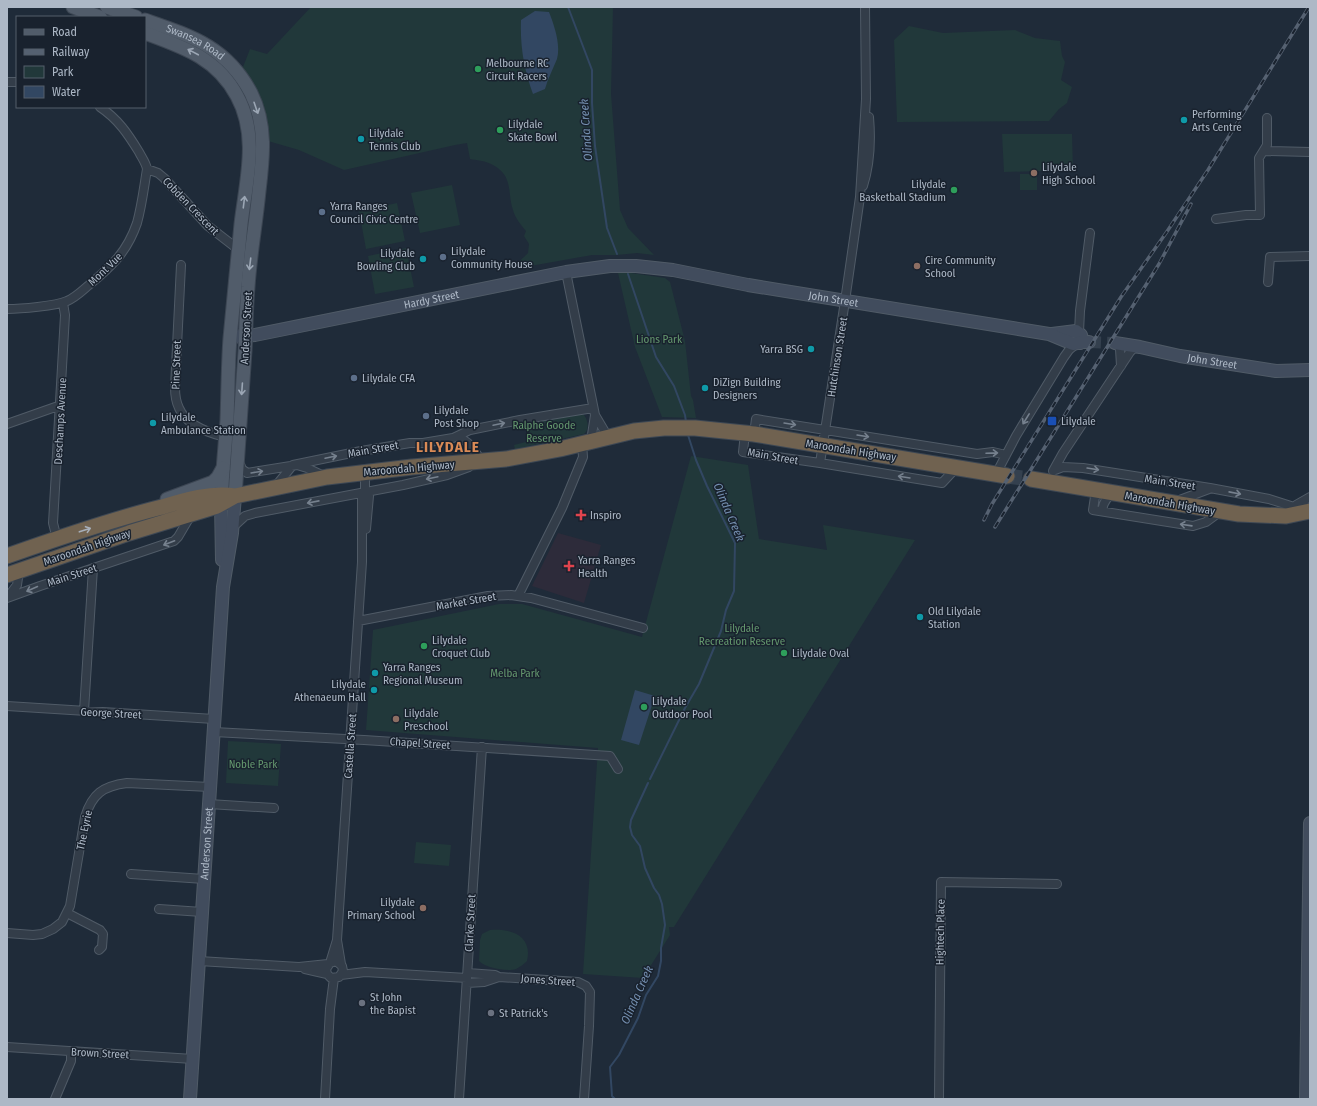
<svg xmlns="http://www.w3.org/2000/svg" width="1317" height="1106" font-family="'Fira Sans Condensed',sans-serif">
  <rect width="100%" height="100%" fill="#1f2b39"/>
  <path fill="#2d2b3a" d="M558,533L601,545L584,603L532,586Z"/>
  <path fill="#21383a" d="M311,7H613L611,94L620,210L628,228L654,255L637,253L617,255H592L519,268C516,261 524,258 528,253L529,244L524,236L526,231C521,225 515,218 513,210C507,192 514,175 491,164C485,161 476,160 470,159L467,143L455,145L344,170L299,150L268,141L260,100L243,67L250,49L267,54Z
    M909,26L943,33L1015,30L1035,38L1060,41L1062,56L1065,62L1061,80L1072,87L1067,103L1059,109L1049,121L897,122L894,40Z
    M1002,134H1072L1073,170L1004,172Z
    M1020,174H1037V190H1020Z
    M452,185L460,225L420,233L411,193Z
    M397,203L405,241L366,249L359,211Z
    M406,248L414,287L375,294L368,256Z
    M618,273H631L665,278L670,282L685,341L691,396L693,400L696,418L662,417L635,347Z
    M582,413C588,418 590,429 584,434L515,449L514,445L530,441C527,434 524,428 531,422Z
    M691,456L748,465L759,539L827,550L823,525L915,540L674,927H669L670,935L643,978L583,974L598,748L366,730L373,630L499,604H522L642,637Z
    M228,741L281,744L278,786L226,783Z
    M416,842L451,845L449,866L414,863Z
    M490,930C511,928 533,936 527,961C524,964 520,967 516,969C507,972 486,968 479,961L480,940L482,934Z"/>
  <path fill="#324762" d="M535,11L549,12C554,25 561,44 557,59C553,69 548,78 545,89L533,94C524,69 520,47 521,20Z
    M635,690L655,696L639,745L621,740Z"/>
  <g fill="none" stroke-linecap="round" stroke-linejoin="round">
    <path stroke="#324762" stroke-width="2" d="M568,7L592,70V103L595,146L607,228L617,254
      M628,274L656,357L674,386L685,415L686,422
      M650,779L685,708L699,684L721,631L726,610L734,591L735,543L707,486L696,460L688,435
      M615,1099L612,1096L610,1067L619,1055L638,1018L646,995L658,976L661,961V948L665,925L662,904L659,895L654,888L645,868L640,846L632,835L630,827L631,820L648,783"/>
    <path stroke="#34404e" stroke-width="12" stroke-dasharray="12 6" stroke-linecap="butt" d="M1089,342L1115,343"/>
    <path stroke="#34404e" stroke-width="15" stroke-dasharray="15 8" stroke-linecap="butt" d="M1007,476L1031,479"/>
    <g stroke="#505b67" stroke-width="10">
      <path id="street" d="M7,82H17
        M100,107C118,119 128,134 139,152C142,158 146,163 147,169L158,173L164,178L208,226L239,250
        M1265,151L1310,152
        M863,186C870,164 871,140 869,117
        M1216,219L1246,215H1260L1259,158L1267,145V118
        M181,265L175,387C175,394 176,402 179,408C186,425 209,433 225,437
        M566,272L595,415L608,437
        M1268,282L1270,257L1310,256
        M7,309C20,309 56,306 67,301C75,298 83,290 89,285C112,266 127,252 137,223C142,205 144,187 147,169
        M1079,332L1080,311L1090,233
        M1117,344L1120,349L1121,366
        M7,424L61,405
        M745,433L743,452L820,463L942,483L956,468
        M754,434L756,419L977,454L993,452L1006,455
        M458,436L468,443L483,462H481
        M591,441L595,415
        M239,462L242,469L247,473L297,465L307,468L324,476
        M820,463L845,301L860,197L866,99L865,7
        M293,465L361,451L410,443H423L453,438L470,430L520,420L593,408
        M1055,470L1063,467L1083,468L1210,488L1269,499L1291,506L1305,507
        M1053,471L1063,453L1130,352L1133,349L1139,347
        M996,474L1016,436L1064,357L1069,350L1075,345
        M275,487L292,466
        M1096,490L1093,510L1193,526L1206,522L1221,511
        M365,492L369,496L366,529
        M1177,501L1209,489
        M1296,505L1310,497
        M1102,511C1103,503 1106,497 1114,493
        M233,527L245,516L255,513L403,485L447,475L469,467
        M57,539L53,523L65,315L63,303
        M518,596L562,508L583,457L582,443
        M8,597L17,585L19,571
        M7,598L40,586L174,541L178,537L191,515
        M358,621L488,596L511,595L531,598L643,628
        M7,706L214,719
        M84,711L93,568
        M214,732L364,740L610,756L618,769
        M209,804L274,808
        M131,874L204,879
        M159,909L202,912
        M67,913L100,930L103,934L102,947L99,950
        M7,933L33,935L42,934L53,929L62,922L70,906L85,817C92,794 103,786 127,783L210,787
        M337,940L341,964
        M199,961L299,967L328,964
        M330,963L336,961L342,966L343,971L339,977L331,978L327,974L326,969L330,963L337,940L362,562V496L365,492V472
        M305,969L327,974
        M468,973L495,975L499,977L578,982L586,986L590,992L589,1026L584,1099
        M341,975L365,972L467,978
        M467,983L484,982L499,977
        M7,1047L193,1059
        M55,1099L71,1061V1052
        M325,1099L330,1009L334,978
        M459,1099L482,747
        M939,1099L941,882L1057,884"/>
    </g>
    <g stroke="#505b67" stroke-width="14">
      <g id="secondary">
        <path d="M1052,334L1076,331L1081,335L1082,339L1080,343"/>
        <path id="s1" d="M231,337L255,335L566,272L610,266H636L673,270L748,285L1049,334L1073,344L1083,342H1089"/>
        <path id="s2" d="M1115,343L1140,347L1180,356L1276,371L1310,370"/>
        <path d="M221,504L222,560"/>
        <path id="s3" d="M190,1099L223,587L232,533L235,496"/>
        <path d="M1306,1099L1310,823"/>
      </g>
    </g>
    <g stroke="#3c4653" stroke-width="15">
      <g id="primary">
        <path d="M73,7L100,17"/>
        <path d="M107,7L136,17"/>
        <path id="s4" d="M145,20C191,36 227,47 251,93C267,125 263,158 259,191C256,223 250,255 248,287C246,309 246,330 245,351C242,399 238,447 235,496"/>
        <path d="M145,33C183,47 217,58 237,96C259,136 246,181 241,224C237,262 234,300 230,338C228,365 228,392 227,420C225,448 222,476 221,504"/>
        <path d="M167,499L213,482L218,477L223,468"/>
      </g>
    </g>
    <g stroke="#3e4854" stroke-width="17">
      <path id="highway" d="M1031,479L1239,514L1286,516L1310,511
        M7,556C58,538 110,520 162,507C185,500 211,492 235,496L327,477L412,467L506,459L560,449L634,431L664,428H695L754,434L1007,476
        M7,575L129,533L217,506L235,496"/>
    </g>
    <use href="#street" stroke="#333d49" stroke-width="8"/>
    <use href="#secondary" stroke="#414c5d" stroke-width="12"/>
    <use href="#primary" stroke="#515c6a" stroke-width="13"/>
    <use href="#highway" stroke="#706250" stroke-width="15"/>
    <g stroke="#556171" stroke-width="3.5">
      <path id="rail" d="M984,520L992,504L1121,297L1166,233L1208,170L1309,7
        M995,527L1159,264L1191,204"/>
    </g>
    <use href="#rail" stroke="#19222e" stroke-width="2" stroke-dasharray="6" stroke-linecap="butt"/>
  </g>
  <defs><path id="oneway-shaft" d="M-6 0H5M1.5-3L5.5 0L1.5 3" fill="none" stroke-width="1.6" stroke-linecap="round" stroke-linejoin="round"/></defs>
  <g stroke="#9ba6b4">
    <use href="#oneway-shaft" transform="translate(193 52) rotate(-152)"/>
    <use href="#oneway-shaft" transform="translate(256 108) rotate(71)"/>
    <use href="#oneway-shaft" transform="translate(244 202) rotate(-83)"/>
    <use href="#oneway-shaft" transform="translate(250 264) rotate(97)"/>
    <use href="#oneway-shaft" transform="translate(242 389) rotate(94)"/>
  </g>
  <g stroke="#76818e">
    <use href="#oneway-shaft" transform="translate(1026 419) rotate(122)"/>
    <use href="#oneway-shaft" transform="translate(499 424) rotate(-12)"/>
    <use href="#oneway-shaft" transform="translate(790 424) rotate(9)"/>
    <use href="#oneway-shaft" transform="translate(863 436) rotate(9)"/>
    <use href="#oneway-shaft" transform="translate(992 453) rotate(-2)"/>
    <use href="#oneway-shaft" transform="translate(331 457) rotate(-12)"/>
    <use href="#oneway-shaft" transform="translate(1093 469) rotate(9)"/>
    <use href="#oneway-shaft" transform="translate(257 472) rotate(-9)"/>
    <use href="#oneway-shaft" transform="translate(904 477) rotate(-171)"/>
    <use href="#oneway-shaft" transform="translate(432 478) rotate(168)"/>
    <use href="#oneway-shaft" transform="translate(1235 493) rotate(11)"/>
    <use href="#oneway-shaft" transform="translate(313 502) rotate(169)"/>
    <use href="#oneway-shaft" transform="translate(1186 525) rotate(-172)"/>
    <use href="#oneway-shaft" transform="translate(169 543) rotate(159)"/>
    <use href="#oneway-shaft" transform="translate(32 589) rotate(156)"/>
  </g>
  <use stroke="#a7afba" href="#oneway-shaft" transform="translate(85 530) rotate(-18)"/>
  <g fill="#2e9e5b" stroke="#19222e" stroke-width="1.5">
    <circle cx="478" cy="69" r="4"/>
    <circle cx="500" cy="130" r="4"/>
    <circle cx="954" cy="190" r="4"/>
    <circle cx="424" cy="646" r="4"/>
    <circle cx="784" cy="653" r="4"/>
    <circle cx="644" cy="707" r="4"/>
  </g>
  <g fill="#0f9aa8" stroke="#19222e" stroke-width="1.5">
    <circle cx="1184" cy="120" r="4"/>
    <circle cx="361" cy="139" r="4"/>
    <circle cx="423" cy="259" r="4"/>
    <circle cx="811" cy="349" r="4"/>
    <circle cx="705" cy="388" r="4"/>
    <circle cx="153" cy="423" r="4"/>
    <circle cx="920" cy="617" r="4"/>
    <circle cx="375" cy="673" r="4"/>
    <circle cx="374" cy="690" r="4"/>
  </g>
  <g fill="#8d6e63" stroke="#19222e" stroke-width="1.5">
    <circle cx="1034" cy="173" r="4"/>
    <circle cx="917" cy="266" r="4"/>
    <circle cx="396" cy="719" r="4"/>
    <circle cx="423" cy="908" r="4"/>
  </g>
  <g fill="#5c6f8a" stroke="#19222e" stroke-width="1.5">
    <circle cx="322" cy="212" r="4"/>
    <circle cx="443" cy="257" r="4"/>
    <circle cx="354" cy="378" r="4"/>
    <circle cx="426" cy="416" r="4"/>
  </g>
  <rect fill="#1a4fb4" stroke="#19222e" stroke-width="1.5" x="1047" y="416" width="10" height="10" rx="2"/>
  <g fill="#e0444e" stroke="#19222e" stroke-width="1.5">
    <path d="M579 509h4v4h4v4h-4v4h-4v-4h-4v-4h4z"/>
    <path d="M567 560h4v4h4v4h-4v4h-4v-4h-4v-4h4z"/>
  </g>
  <g fill="#6b7280" stroke="#19222e" stroke-width="1.5">
    <circle cx="362" cy="1003" r="4"/>
    <circle cx="491" cy="1013" r="4"/>
  </g>
  <g text-anchor="middle" stroke-width="3" stroke-linejoin="round" paint-order="stroke">
    <g font-size="11" fill="#adb8c6" stroke="#19222e">
      <text dy="4" stroke="none"><textPath href="#s4" startOffset="55">Swansea Road</textPath></text>
      <text transform="translate(191 206) rotate(46)" y="4">Cobden Crescent</text>
      <text transform="translate(105 269) rotate(-44)" y="4">Mont Vue</text>
      <text dy="4" stroke="none"><textPath href="#s1" startOffset="204">Hardy Street</textPath></text>
      <text dy="4" stroke="none"><textPath href="#s1" startOffset="612">John Street</textPath></text>
      <text transform="translate(246 328) rotate(-87)" y="4">Anderson Street</text>
      <text transform="translate(837 357) rotate(-81)" y="4">Hutchinson Street</text>
      <text dy="4" stroke="none"><textPath href="#s2" startOffset="99">John Street</textPath></text>
      <text transform="translate(176 365) rotate(-88)" y="4">Pine Street</text>
      <text transform="translate(60 421) rotate(-87)" y="4">Deschamps Avenue</text>
      <text transform="translate(373 449) rotate(-10)" y="4">Main Street</text>
      <text transform="translate(851 450) rotate(9)" y="4">Maroondah Highway</text>
      <text transform="translate(773 456) rotate(10)" y="4">Main Street</text>
      <text transform="translate(409 468) rotate(-5)" y="4">Maroondah Highway</text>
      <text transform="translate(1170 482) rotate(9)" y="4">Main Street</text>
      <text transform="translate(1170 503) rotate(10)" y="4">Maroondah Highway</text>
      <text transform="translate(87 547) rotate(-19)" y="4">Maroondah Highway</text>
      <text transform="translate(72 575) rotate(-18)" y="4">Main Street</text>
      <text transform="translate(466 601) rotate(-10)" y="4">Market Street</text>
      <text transform="translate(111 713) rotate(3)" y="4">George Street</text>
      <text transform="translate(420 743) rotate(4)" y="4">Chapel Street</text>
      <text transform="translate(350 746) rotate(-86)" y="4">Castella Street</text>
      <text transform="translate(84 830) rotate(-78)" y="4">The Eyrie</text>
      <text dy="4" stroke="none"><textPath href="#s3" startOffset="256">Anderson Street</textPath></text>
      <text transform="translate(470 923) rotate(-87)" y="4">Clarke Street</text>
      <text transform="translate(940 932) rotate(-89)" y="4">Hightech Place</text>
      <text transform="translate(548 980) rotate(4)" y="4">Jones Street</text>
      <text transform="translate(100 1053) rotate(3)" y="4">Brown Street</text>
    </g>
    <g font-size="11" fill="#adb8c6" stroke="#19222e" text-anchor="start">
      <text x="486" y="67">Melbourne RC<tspan x="486" dy="13">Circuit Racers</tspan></text>
      <text x="1192" y="118">Performing<tspan x="1192" dy="13">Arts Centre</tspan></text>
      <text x="508" y="128">Lilydale<tspan x="508" dy="13">Skate Bowl</tspan></text>
      <text x="369" y="137">Lilydale<tspan x="369" dy="13">Tennis Club</tspan></text>
      <text x="1042" y="171">Lilydale<tspan x="1042" dy="13">High School</tspan></text>
      <text x="946" y="188" text-anchor="end">Lilydale<tspan x="946" dy="13">Basketball Stadium</tspan></text>
      <text x="330" y="210">Yarra Ranges<tspan x="330" dy="13">Council Civic Centre</tspan></text>
      <text x="451" y="255">Lilydale<tspan x="451" dy="13">Community House</tspan></text>
      <text x="415" y="257" text-anchor="end">Lilydale<tspan x="415" dy="13">Bowling Club</tspan></text>
      <text x="925" y="264">Cire Community<tspan x="925" dy="13">School</tspan></text>
      <text x="803" y="353" text-anchor="end">Yarra BSG</text>
      <text x="362" y="382">Lilydale CFA</text>
      <text x="713" y="386">DiZign Building<tspan x="713" dy="13">Designers</tspan></text>
      <text x="434" y="414">Lilydale<tspan x="434" dy="13">Post Shop</tspan></text>
      <text x="161" y="421">Lilydale<tspan x="161" dy="13">Ambulance Station</tspan></text>
      <text x="1061" y="425">Lilydale</text>
      <text x="590" y="519">Inspiro</text>
      <text x="578" y="564">Yarra Ranges<tspan x="578" dy="13">Health</tspan></text>
      <text x="928" y="615">Old Lilydale<tspan x="928" dy="13">Station</tspan></text>
      <text x="432" y="644">Lilydale<tspan x="432" dy="13">Croquet Club</tspan></text>
      <text x="792" y="657">Lilydale Oval</text>
      <text x="383" y="671">Yarra Ranges<tspan x="383" dy="13">Regional Museum</tspan></text>
      <text x="366" y="688" text-anchor="end">Lilydale<tspan x="366" dy="13">Athenaeum Hall</tspan></text>
      <text x="652" y="705">Lilydale<tspan x="652" dy="13">Outdoor Pool</tspan></text>
      <text x="404" y="717">Lilydale<tspan x="404" dy="13">Preschool</tspan></text>
      <text x="415" y="906" text-anchor="end">Lilydale<tspan x="415" dy="13">Primary School</tspan></text>
      <text x="370" y="1001">St John<tspan x="370" dy="13">the Bapist</tspan></text>
      <text x="499" y="1017">St Patrick's</text>
    </g>
    <g font-size="11" fill="#64986e" stroke="#19222e">
      <text x="659" y="343">Lions Park</text>
      <text x="544" y="429">Ralphe Goode<tspan x="544" dy="13">Reserve</tspan></text>
      <text x="742" y="632">Lilydale<tspan x="742" dy="13">Recreation Reserve</tspan></text>
      <text x="515" y="677">Melba Park</text>
      <text x="253" y="768">Noble Park</text>
    </g>
    <g font-size="12" font-style="italic" fill="#748fb0" stroke="#19222e">
      <text transform="translate(586 130) rotate(-94)" y="4">Olinda Creek</text>
      <text transform="translate(729 512) rotate(67)" y="4">Olinda Creek</text>
      <text transform="translate(637 995) rotate(-66)" y="4">Olinda Creek</text>
    </g>
    <g font-size="15" font-weight="bold" letter-spacing="1" fill="#d98a56" stroke="#19222e">
      <text x="448" y="452">LILYDALE</text>
    </g>
  </g>
  <rect width="1317" height="1106" fill="none" stroke="#adb8c6" stroke-width="16"/>
  <rect x="16" y="16" width="130" height="92" fill="#19222e" stroke="#545e6b"/>
  <rect x="24" y="29" width="20" height="6" fill="#515c6a" stroke="#545e6b"/>
  <text x="52" y="36" font-size="12" fill="#adb8c6">Road</text>
  <rect x="24" y="49" width="20" height="6" fill="#556171" stroke="#545e6b"/>
  <text x="52" y="56" font-size="12" fill="#adb8c6">Railway</text>
  <rect x="24" y="66" width="20" height="12" fill="#21383a" stroke="#545e6b"/>
  <text x="52" y="76" font-size="12" fill="#adb8c6">Park</text>
  <rect x="24" y="86" width="20" height="12" fill="#324762" stroke="#545e6b"/>
  <text x="52" y="96" font-size="12" fill="#adb8c6">Water</text>
</svg>
